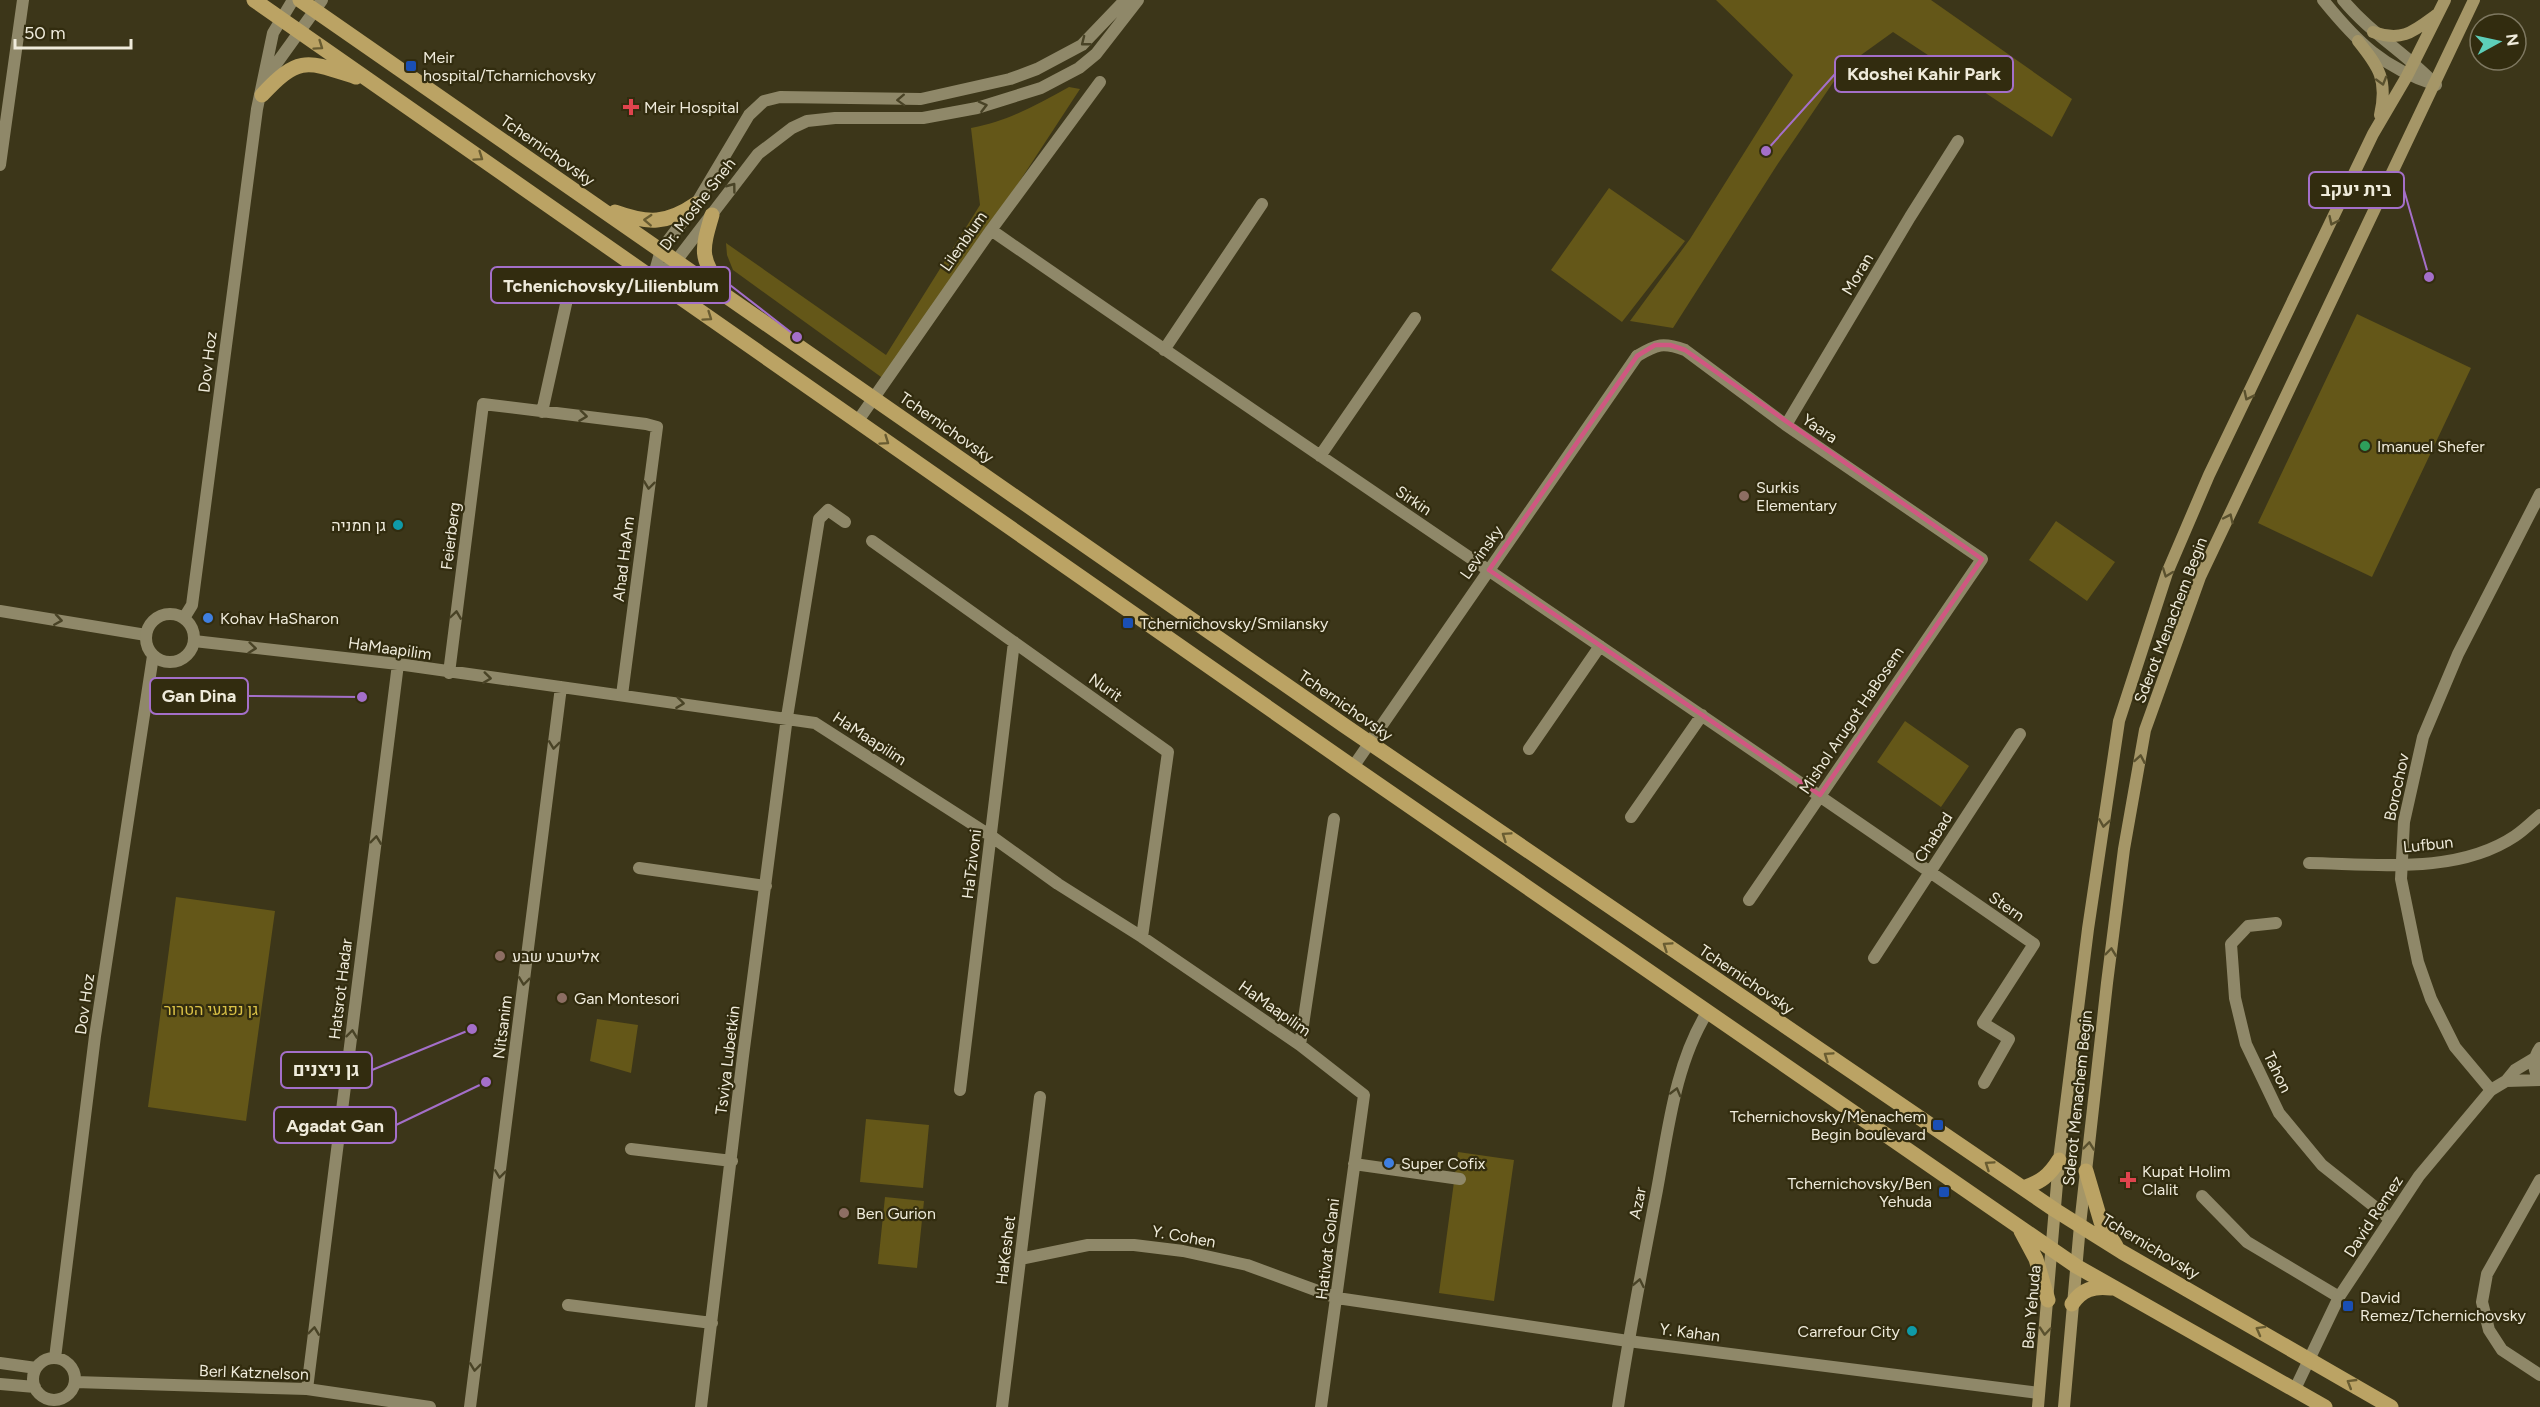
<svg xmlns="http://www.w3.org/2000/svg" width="2540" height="1407" font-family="Figtree,Heebo,sans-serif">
  <rect width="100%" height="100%" fill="#3c3619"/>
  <path fill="#645718" d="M1716,0H1931L2072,99L2052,137L1893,32L1843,68L1777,165L1673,328L1630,321L1690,239L1793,75Z
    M1069,87L1080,89L888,382L733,270L727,255L726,243L886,355L980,205L971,128C1007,122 1038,104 1069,87Z
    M1609,188L1685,241L1622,322L1551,270Z
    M2357,314L2471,368L2372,577L2258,523Z
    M2056,521L2115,562L2087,601L2029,560Z
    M1905,721L1969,766L1941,807L1877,762Z
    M176,897L275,911L246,1121L148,1107Z
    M597,1019L638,1025L631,1073L590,1061Z
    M866,1119L929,1125L923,1188L860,1182Z
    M1458,1152L1514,1160L1494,1301L1439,1293Z
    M885,1197L924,1201L917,1268L878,1264Z"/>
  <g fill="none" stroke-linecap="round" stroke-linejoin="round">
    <path stroke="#8f8869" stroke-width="12" d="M315,10L322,0
      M0,165L23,0
      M991,230C1337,470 1688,703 2034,944L1983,1023L2009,1039L1984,1083
      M1164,350L1262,204
      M1637,356C1657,344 1663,342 1685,350L1786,425L1982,559L1749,900
      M542,412L566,304
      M857,422L991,230L1100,82
      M1786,425L1910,217L1958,141
      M1320,456L1415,318
      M872,541L1168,752L1142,937
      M0,611L146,635
      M194,641L398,664L815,723L991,836L1058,884L1142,937L1300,1045L1364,1095L1321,1407
      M449,673L483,404L646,424L657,427L622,695
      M1529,749L1600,646
      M1631,817L1702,715
      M2309,863C2375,864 2457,875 2515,836C2524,830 2532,822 2540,815
      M639,868L766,886
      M2276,923L2248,926L2231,944L2235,998L2246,1044L2279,1113L2322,1165L2390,1219
      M1874,958L2020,734
      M1300,1045L1334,819
      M960,1090L1014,642
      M2491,1090L2455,1047L2431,999L2418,962L2401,879L2404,822L2423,737L2458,654L2540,494
      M631,1149L732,1161
      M1354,1164L1460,1179
      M2540,1180L2487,1274L2482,1302L2489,1330L2502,1350L2540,1375
      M2202,1196L2247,1242L2339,1297
      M1020,1259L1088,1245H1134L1183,1251L1247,1265L1337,1298L1628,1341L2039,1393
      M568,1305L712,1323
      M307,1389L398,664
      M470,1407L561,687
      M701,1407L743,1056L787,717L819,519L828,510L845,522
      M1002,1407L1040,1097"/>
    <path stroke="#8f8869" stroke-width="12" d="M2323,0C2357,42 2383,68 2436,85
      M2343,0C2370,33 2406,53 2435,84
      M266,82L274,67L315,10
      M653,278L661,250L696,204L749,115L764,101L780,97L921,99L1010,79L1037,69L1082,45L1125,0
      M653,278L676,261L758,154L792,128L807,121L835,118H923L977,108L1041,88L1079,68L1096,54L1138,0
      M146 638a24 24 0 1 1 48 0a24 24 0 1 1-48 0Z
      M184,618L192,605L257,109L273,33L293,0
      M1353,767L1637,356
      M2540,1048C2533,1058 2532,1070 2540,1080
      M2506,1081L2515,1070L2535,1058
      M55,1358L95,1036L153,656
      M33 1379a21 21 0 1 1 42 0a21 21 0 1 1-42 0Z
      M0,1363L36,1368
      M75,1382L307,1389L430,1407
      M0,1384L35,1387
      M2295,1389L2339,1297L2419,1176L2491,1090L2506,1081L2540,1080
      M1618,1407C1629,1334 1643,1262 1657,1190C1668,1131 1675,1063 1708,1011"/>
    <path stroke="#a59667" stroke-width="12" d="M2373,32C2402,42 2413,32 2436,15
      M2358,41C2379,67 2388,80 2380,115
      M2038,1407L2059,1160L2088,929L2119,721L2167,573L2209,475L2373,134L2407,76L2445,0
      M2064,1407L2080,1225L2107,983L2124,849L2145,730L2200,577L2474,0"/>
    <path stroke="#bba364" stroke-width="15" d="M254,0L1353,767L2076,1266L2325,1407
      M300,0L1345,726L2055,1210L2122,1252L2391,1407
      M262,95C299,55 307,61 356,77
      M615,212C648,224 667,224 696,204
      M712,215C702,249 699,258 721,287
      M2086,1171L2101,1222L2116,1246
      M2023,1188C2041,1182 2049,1176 2059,1160
      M2021,1231L2036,1259L2048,1300
      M2072,1304C2082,1289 2094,1286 2111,1288"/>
  </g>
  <defs><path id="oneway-chevron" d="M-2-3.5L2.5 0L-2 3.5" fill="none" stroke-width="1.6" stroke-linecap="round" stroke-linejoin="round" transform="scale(1.5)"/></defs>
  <g stroke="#494326">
    <use href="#oneway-chevron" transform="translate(1085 42) rotate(142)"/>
    <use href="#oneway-chevron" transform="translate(901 100) rotate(178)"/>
    <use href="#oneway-chevron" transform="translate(983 106) rotate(-14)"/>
    <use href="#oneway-chevron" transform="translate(732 187) rotate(-53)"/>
    <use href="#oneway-chevron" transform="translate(583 416) rotate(7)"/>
    <use href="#oneway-chevron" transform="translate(649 485) rotate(97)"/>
    <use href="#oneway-chevron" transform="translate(456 615) rotate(-82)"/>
    <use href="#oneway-chevron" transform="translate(58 620) rotate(9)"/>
    <use href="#oneway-chevron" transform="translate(252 648) rotate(6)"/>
    <use href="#oneway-chevron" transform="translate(487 678) rotate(7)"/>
    <use href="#oneway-chevron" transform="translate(680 703) rotate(7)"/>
    <use href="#oneway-chevron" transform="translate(554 745) rotate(97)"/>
    <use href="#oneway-chevron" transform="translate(376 840) rotate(-83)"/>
    <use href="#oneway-chevron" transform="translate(524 981) rotate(97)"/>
    <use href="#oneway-chevron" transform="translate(352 1034) rotate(-83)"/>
    <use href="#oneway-chevron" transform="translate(1676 1092) rotate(-75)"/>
    <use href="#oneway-chevron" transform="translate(500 1174) rotate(97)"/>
    <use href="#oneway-chevron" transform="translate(1639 1283) rotate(-79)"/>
    <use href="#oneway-chevron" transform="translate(314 1331) rotate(-83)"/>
    <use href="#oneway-chevron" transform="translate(475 1367) rotate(97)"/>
  </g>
  <g stroke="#695c31">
    <use href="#oneway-chevron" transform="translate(319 46) rotate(35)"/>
    <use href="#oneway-chevron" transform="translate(479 157) rotate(35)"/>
    <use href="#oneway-chevron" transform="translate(648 220) rotate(-177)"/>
    <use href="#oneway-chevron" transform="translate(708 317) rotate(35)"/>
    <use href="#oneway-chevron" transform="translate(885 441) rotate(35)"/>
    <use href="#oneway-chevron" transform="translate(1506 836) rotate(-146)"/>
    <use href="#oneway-chevron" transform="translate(1667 946) rotate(-146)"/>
    <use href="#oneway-chevron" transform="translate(1828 1056) rotate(-146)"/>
    <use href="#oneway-chevron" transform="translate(1989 1165) rotate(-146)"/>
    <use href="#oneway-chevron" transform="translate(2260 1330) rotate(-151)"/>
    <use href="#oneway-chevron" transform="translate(2351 1383) rotate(-149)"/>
  </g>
  <g stroke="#5a512e">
    <use href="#oneway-chevron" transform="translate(2382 81) rotate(74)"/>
    <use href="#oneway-chevron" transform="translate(2333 221) rotate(115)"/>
    <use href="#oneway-chevron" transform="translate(2248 396) rotate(116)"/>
    <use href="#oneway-chevron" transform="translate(2229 518) rotate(-65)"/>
    <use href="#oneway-chevron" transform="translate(2167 573) rotate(111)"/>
    <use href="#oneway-chevron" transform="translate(2140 759) rotate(-80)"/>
    <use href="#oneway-chevron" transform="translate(2104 823) rotate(99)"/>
    <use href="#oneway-chevron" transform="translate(2111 952) rotate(-83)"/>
    <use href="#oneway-chevron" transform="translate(2089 1146) rotate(-84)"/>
    <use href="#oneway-chevron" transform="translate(2045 1331) rotate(95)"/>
  </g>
  <path fill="none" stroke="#d05781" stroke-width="4.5" stroke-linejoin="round" d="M1655,345H1670L1685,350L1982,559L1820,795L1489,570L1637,356Z"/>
  <g fill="#1a4fb4" stroke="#322c0f" stroke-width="2">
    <rect x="405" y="60" width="12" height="12" rx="3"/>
    <rect x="1122" y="617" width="12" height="12" rx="3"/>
    <rect x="1932" y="1119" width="12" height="12" rx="3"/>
    <rect x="1938" y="1186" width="12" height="12" rx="3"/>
    <rect x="2342" y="1300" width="12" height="12" rx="3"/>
  </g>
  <g fill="#e0444e" stroke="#322c0f" stroke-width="2">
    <path d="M628 98h6v6h6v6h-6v6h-6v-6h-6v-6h6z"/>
    <path d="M2125 1171h6v6h6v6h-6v6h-6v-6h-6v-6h6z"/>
  </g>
  <circle fill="#2e9e5b" stroke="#322c0f" stroke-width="2" cx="2365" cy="446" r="6"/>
  <g fill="#8d6e63" stroke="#322c0f" stroke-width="2">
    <circle cx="1744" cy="496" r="6"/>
    <circle cx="500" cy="956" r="6"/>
    <circle cx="562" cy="998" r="6"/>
    <circle cx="844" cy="1213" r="6"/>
  </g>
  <g fill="#0f9aa8" stroke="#322c0f" stroke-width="2">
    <circle cx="398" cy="525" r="6"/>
    <circle cx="1912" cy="1331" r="6"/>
  </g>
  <g fill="#3f7fe0" stroke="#322c0f" stroke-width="2">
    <circle cx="208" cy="618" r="6"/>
    <circle cx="1389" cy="1163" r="6"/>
  </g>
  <g text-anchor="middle" stroke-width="4.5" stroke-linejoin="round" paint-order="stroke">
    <g font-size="16" fill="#efebdb" stroke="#322c0f" text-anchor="start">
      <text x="423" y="63">Meir<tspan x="423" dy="18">hospital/Tcharnichovsky</tspan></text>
      <text x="644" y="113">Meir Hospital</text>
      <text x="2377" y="452">Imanuel Shefer</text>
      <text x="1756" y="493">Surkis<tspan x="1756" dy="18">Elementary</tspan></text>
      <text x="386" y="531" text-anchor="end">גן חמניה</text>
      <text x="220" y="624">Kohav HaSharon</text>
      <text x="1140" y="629">Tchernichovsky/Smilansky</text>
      <text x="512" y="962">אלישבע שבע</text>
      <text x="574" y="1004">Gan Montesori</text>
      <text x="1926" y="1122" text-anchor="end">Tchernichovsky/Menachem<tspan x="1926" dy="18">Begin boulevard</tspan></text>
      <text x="1401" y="1169">Super Cofix</text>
      <text x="2142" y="1177">Kupat Holim<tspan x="2142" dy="18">Clalit</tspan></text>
      <text x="1932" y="1189" text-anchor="end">Tchernichovsky/Ben<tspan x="1932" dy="18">Yehuda</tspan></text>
      <text x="856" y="1219">Ben Gurion</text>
      <text x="2360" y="1303">David<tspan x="2360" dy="18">Remez/Tchernichovsky</tspan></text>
      <text x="1900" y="1337" text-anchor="end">Carrefour City</text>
    </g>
    <g font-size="16" fill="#efebdb" stroke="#322c0f">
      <text transform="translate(548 150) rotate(35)" y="6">Tchernichovsky</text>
      <text transform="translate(697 204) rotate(-52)" y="6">Dr. Moshe Sneh</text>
      <text transform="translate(963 241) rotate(-55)" y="6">Lilenblum</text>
      <text transform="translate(1857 274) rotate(-59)" y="6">Moran</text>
      <text transform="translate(207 362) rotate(-83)" y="6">Dov Hoz</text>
      <text transform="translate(947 427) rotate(35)" y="6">Tchernichovsky</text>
      <text transform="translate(1820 428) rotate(34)" y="6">Yaara</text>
      <text transform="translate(1414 500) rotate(34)" y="6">Sirkin</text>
      <text transform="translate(450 536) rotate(-83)" y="6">Feierberg</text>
      <text transform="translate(1481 552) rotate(-55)" y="6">Levinsky</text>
      <text transform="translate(623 559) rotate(-83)" y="6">Ahad HaAm</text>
      <text transform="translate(2170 620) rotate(-69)" y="6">Sderot Menachem Begin</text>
      <text transform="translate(390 648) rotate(8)" y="6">HaMaapilim</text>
      <text transform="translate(1106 687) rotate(35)" y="6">Nurit</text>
      <text transform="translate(1346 705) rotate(35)" y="6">Tchernichovsky</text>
      <text transform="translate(1851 720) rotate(-56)" y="6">Mishol Arugot HaBosem</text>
      <text transform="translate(870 738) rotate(33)" y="6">HaMaapilim</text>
      <text transform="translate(2396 787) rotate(-78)" y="6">Borochov</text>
      <text transform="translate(1933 837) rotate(-57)" y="6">Chabad</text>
      <text transform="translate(2428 844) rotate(-6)" y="6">Lufbun</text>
      <text transform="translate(971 864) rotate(-83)" y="6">HaTzivoni</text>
      <text transform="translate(2007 906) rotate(35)" y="6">Stern</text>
      <text transform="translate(1747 979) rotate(34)" y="6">Tchernichovsky</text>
      <text transform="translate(340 989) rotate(-83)" y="6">Hatsrot Hadar</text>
      <text transform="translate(84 1004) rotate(-82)" y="6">Dov Hoz</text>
      <text transform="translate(1275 1008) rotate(35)" y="6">HaMaapilim</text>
      <text transform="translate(502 1027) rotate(-83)" y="6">Nitsanim</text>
      <text transform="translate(727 1060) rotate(-83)" y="6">Tsviya Lubetkin</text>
      <text transform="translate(2278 1072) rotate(64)" y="6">Tahon</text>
      <text transform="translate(2077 1098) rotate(-84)" y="6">Sderot Menachem Begin</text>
      <text transform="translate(1637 1203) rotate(-79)" y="6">Azar</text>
      <text transform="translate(2373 1216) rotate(-57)" y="6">David Remez</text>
      <text transform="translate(1184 1236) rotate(10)" y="6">Y. Cohen</text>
      <text transform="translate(2151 1246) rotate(31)" y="6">Tchernichovsky</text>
      <text transform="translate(1327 1249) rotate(-83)" y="6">Hativat Golani</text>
      <text transform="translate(1005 1250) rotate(-83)" y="6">HaKeshet</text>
      <text transform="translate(2031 1307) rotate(-85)" y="6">Ben Yehuda</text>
      <text transform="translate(1690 1332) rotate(7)" y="6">Y. Kahan</text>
      <text transform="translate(254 1372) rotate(2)" y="6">Berl Katznelson</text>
    </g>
    <g font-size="16" fill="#dac146" stroke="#322c0f">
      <text x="211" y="1015">גן נפגעי הטרור</text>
    </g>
  </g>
  <path fill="none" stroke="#a46fc9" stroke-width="2" d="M1766 151L1835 74M2429 277L2404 190M797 337L730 285M362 697L248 696M472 1029L372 1070M486 1082L396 1125"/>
  <g fill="#a46fc9" stroke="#322c0f" stroke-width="2">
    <circle cx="1766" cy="151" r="6"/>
    <circle cx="2429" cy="277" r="6"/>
    <circle cx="797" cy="337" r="6"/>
    <circle cx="362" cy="697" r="6"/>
    <circle cx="472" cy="1029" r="6"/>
    <circle cx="486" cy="1082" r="6"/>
  </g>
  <g fill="#322c0f" stroke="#a46fc9" stroke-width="2">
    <rect x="1835" y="56" width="178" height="36" rx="6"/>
    <rect x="2309" y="172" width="95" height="36" rx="6"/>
    <rect x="491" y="267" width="239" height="36" rx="6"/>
    <rect x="150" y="678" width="98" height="36" rx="6"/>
    <rect x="281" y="1052" width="91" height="36" rx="6"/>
    <rect x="274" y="1107" width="122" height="36" rx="6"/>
  </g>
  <g font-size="18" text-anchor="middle" font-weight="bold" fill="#efebdb">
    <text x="1924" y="80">Kdoshei Kahir Park</text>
    <text x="2356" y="196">בית יעקב</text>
    <text x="611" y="292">Tchenichovsky/Lilienblum</text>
    <text x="199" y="702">Gan Dina</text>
    <text x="326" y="1076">גן ניצנים</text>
    <text x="335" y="1132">Agadat Gan</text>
  </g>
  <g transform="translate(2498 42) rotate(82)"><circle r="28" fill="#322c0f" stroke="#7e7861" stroke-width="1.5"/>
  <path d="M0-4.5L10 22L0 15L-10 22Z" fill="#5dceb9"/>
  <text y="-9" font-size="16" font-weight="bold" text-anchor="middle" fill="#efebdb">N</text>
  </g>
  <path d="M15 39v9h116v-9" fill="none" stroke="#efebdb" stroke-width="3"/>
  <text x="24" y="39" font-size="18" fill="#efebdb" stroke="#322c0f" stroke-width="4.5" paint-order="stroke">50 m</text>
</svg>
